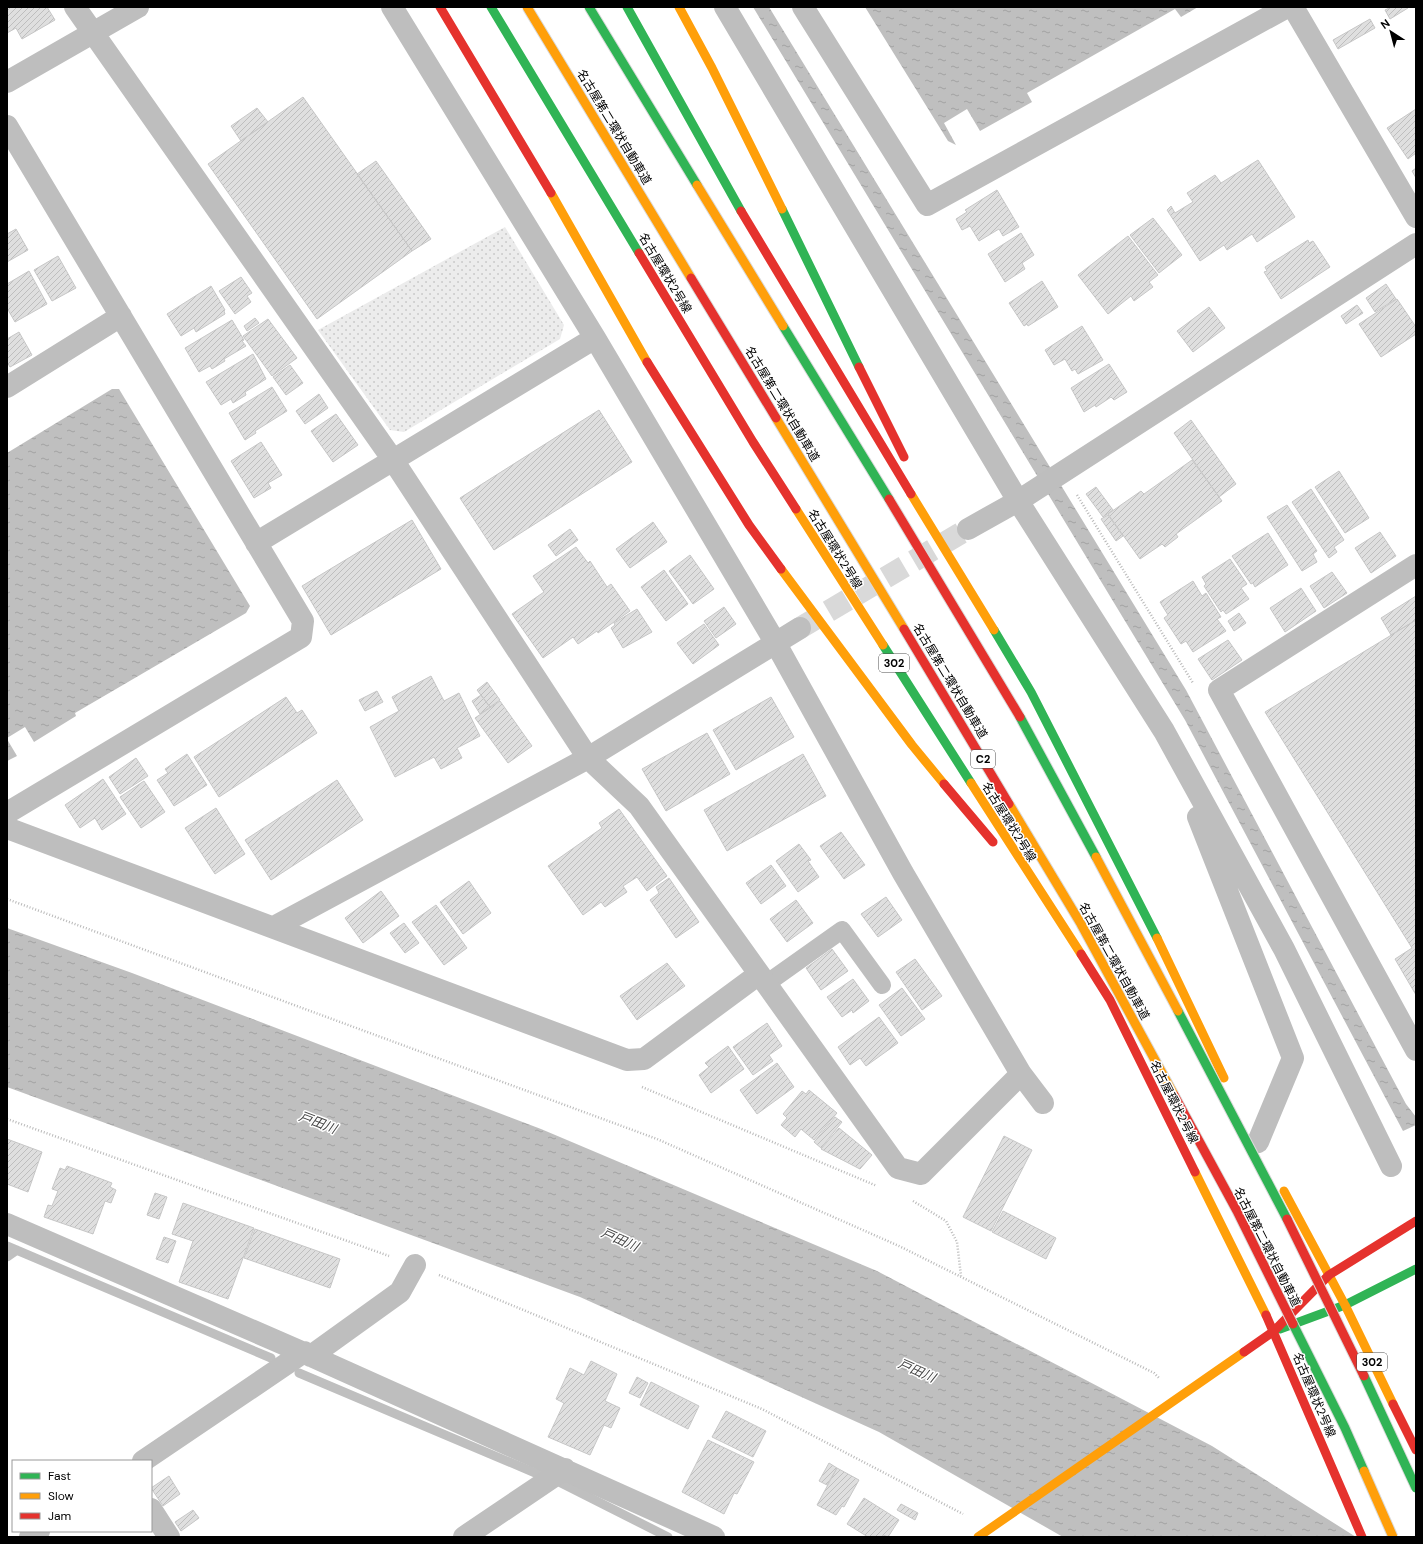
<svg xmlns="http://www.w3.org/2000/svg" width="1423" height="1544" font-family="'DM Sans','Noto Sans JP',sans-serif">
  <defs>
    <pattern id="grass-dots" width="8" height="8" patternUnits="userSpaceOnUse"><rect width="8" height="8" fill="#ececec"/><path d="M2 2h.1M6 6h.1" fill="none" stroke="#c9c9c9" stroke-width="1.8" stroke-linecap="round"/></pattern>
    <pattern id="water-ripples" width="26" height="14" patternUnits="userSpaceOnUse"><rect width="26" height="14" fill="#bfbfbf"/><path d="M2 4q2-2 4 0t4 0M15 11q2-2 4 0t4 0" fill="none" stroke="#a2a2a2"/></pattern>
    <pattern id="building-hatch" width="6" height="6" patternUnits="userSpaceOnUse"><rect width="6" height="6" fill="#dfdfdf"/><path d="M-1 1l2-2M0 6l6-6M5 7l2-2" fill="none" stroke="#bebebe"/></pattern>
  </defs>
  <rect width="100%" height="100%" fill="#fff"/>
  <path fill="url(#grass-dots)" d="M505,227L564,325L560,339L404,432L390,430L318,330Z"/>
  <path fill="url(#water-ripples)" d="M753,7H769L1186,690L1406,1104L1416,1117V1125L1403,1131L1185,720Z
    M865,7H1198L1181,17L1175,9L1027,93L1032,102L980,131L967,109L944,123L956,145L948,141Z
    M112,389H119L250,606L246,613L75,713L76,716L34,742L25,727L7,738V453Z
    M7,739L17,756L7,761Z
    M7,928L132,973L541,1129L877,1271L1212,1446L1356,1537H1063L879,1432L580,1297L7,1087Z"/>
  <g fill="none" stroke-linecap="round" stroke-linejoin="round">
    <path stroke="#bfbfbf" stroke-width="9" d="M7,1246L271,1358
      M7,1257L17,1250
      M299,1373L540,1475
      M561,1483L668,1537"/>
  </g>
  <path fill="url(#building-hatch)" stroke="#c7c7c7" d="M7,7H47L55,20L22,39L16,28L7,33Z
    M1391,7H1407L1408,8L1390,19L1385,10Z
    M1370,19L1375,28L1338,49L1333,40Z
    M303,97L412,251L317,319L208,164Z
    M257,108L268,122L241,141L231,126Z
    M1416,109V153L1408,159L1387,128Z
    M1258,160L1295,217L1257,242L1252,234L1227,250L1224,245L1200,261L1167,210L1171,206L1175,213L1193,202L1187,193L1215,175L1221,183Z
    M376,161L431,239L412,251L357,174Z
    M1416,168V178L1412,171Z
    M997,190L1019,227L1003,236L999,229L979,241L970,226L962,230L956,219L967,212L965,210Z
    M1153,218L1182,255L1159,273L1130,235Z
    M16,229L28,250L7,262V234Z
    M1021,233L1034,255L1022,263L1025,269L1005,282L988,254Z
    M1128,236L1158,275L1149,282L1153,287L1134,301L1131,296L1108,314L1078,275Z
    M1308,240L1309,243L1313,241L1330,267L1281,299L1264,272L1267,271L1265,267Z
    M58,256L76,288L52,301L34,270Z
    M29,271L47,304L15,322L7,308V284Z
    M241,277L252,293L247,296L251,302L235,314L219,291Z
    M1042,281L1058,307L1028,326L1027,324L1024,326L1009,303Z
    M1386,284L1396,299L1375,312L1366,298Z
    M211,286L225,310L224,311L225,314L196,332L194,328L181,336L167,314Z
    M1397,299L1416,327V334L1381,357L1359,324Z
    M1357,305L1363,313L1346,324L1341,316Z
    M1209,307L1225,328L1193,352L1177,331Z
    M255,318L259,323L247,331L244,326Z
    M268,319L297,358L272,376L243,336Z
    M232,320L244,340L242,341L246,346L224,359L225,361L212,369L210,366L199,372L185,348Z
    M1082,326L1103,360L1078,374L1075,369L1072,371L1065,359L1054,365L1045,350Z
    M19,332L32,355L10,367L7,362V339Z
    M253,354L266,379L245,392L246,395L233,403L231,399L221,405L206,382Z
    M1109,364L1127,392L1114,400L1111,397L1096,407L1095,405L1084,412L1071,388Z
    M290,365L303,383L286,395L273,377Z
    M272,387L287,411L255,431L256,433L245,440L229,413Z
    M319,394L328,408L305,424L296,411Z
    M599,410L632,462L494,550L460,498Z
    M336,414L358,445L333,462L311,431Z
    M1191,420L1236,484L1219,497L1174,433Z
    M261,442L282,475L268,483L271,488L254,498L231,461Z
    M1192,460L1222,501L1176,534L1178,537L1165,547L1162,544L1140,559L1108,514L1141,491L1144,494Z
    M1339,471L1369,518L1345,533L1315,487Z
    M1096,487L1113,510L1103,517L1086,494Z
    M1311,489L1344,540L1334,547L1337,552L1329,558L1292,502Z
    M1287,505L1317,551L1313,554L1317,562L1302,571L1267,517Z
    M1108,515L1123,536L1116,541L1101,519Z
    M412,520L441,569L331,635L302,586Z
    M653,522L667,542L630,568L616,549Z
    M570,529L578,540L556,556L548,545Z
    M1380,532L1396,556L1371,573L1355,548Z
    M1268,533L1288,565L1255,587L1253,583L1251,584L1232,556Z
    M576,547L588,563L590,561L607,587L611,584L630,611L598,633L597,631L578,644L573,637L543,658L512,614L544,592L533,576Z
    M690,555L714,589L693,604L669,571Z
    M1230,559L1247,584L1241,588L1249,599L1226,614L1223,610L1221,612L1204,586L1206,584L1202,577Z
    M664,570L688,604L666,621L641,587Z
    M1332,572L1347,593L1324,608L1310,586Z
    M1193,581L1202,596L1206,593L1221,617L1217,619L1226,631L1193,652L1186,641L1181,644L1164,618L1168,615L1160,602Z
    M1301,588L1316,611L1285,632L1270,608Z
    M1416,596V620L1391,635L1381,618Z
    M724,607L736,624L716,638L704,621Z
    M637,609L652,632L623,648L611,628L615,625L614,623Z
    M1239,613L1246,623L1234,631L1228,621Z
    M1416,620V995L1395,959L1412,948L1265,712Z
    M704,624L719,645L693,664L677,643Z
    M1228,640L1242,660L1212,680L1198,659Z
    M431,676L444,701L459,693L480,736L457,748L462,758L441,769L434,757L395,777L370,727L399,711L392,697Z
    M487,682L500,700L490,707L477,690Z
    M377,691L383,702L365,711L359,700Z
    M481,695L490,707L480,714L472,701Z
    M286,697L297,713L302,710L317,733L219,797L194,757Z
    M771,697L794,737L736,770L713,730Z
    M500,701L532,746L508,763L475,718Z
    M707,733L730,774L666,811L642,769Z
    M187,754L207,785L174,806L157,780L168,773L165,769Z
    M803,754L826,796L727,851L704,810Z
    M136,758L148,776L120,794L109,777Z
    M103,779L126,814L102,830L95,818L80,828L65,805Z
    M337,780L363,820L271,880L245,840Z
    M144,781L165,812L141,828L120,797Z
    M216,808L245,854L215,874L185,828Z
    M619,809L667,876L647,891L637,877L623,886L627,892L605,907L601,902L583,915L548,866L602,828L599,823Z
    M841,832L865,865L844,879L820,846Z
    M799,844L811,860L808,861L819,877L798,892L776,861Z
    M771,865L786,886L761,904L746,883Z
    M669,878L699,922L676,938L650,900L659,893L656,887Z
    M469,881L491,913L463,934L440,902Z
    M381,891L399,916L363,943L345,918Z
    M886,897L902,920L878,937L861,914Z
    M796,900L813,923L787,942L770,919Z
    M436,905L467,948L444,965L412,922Z
    M404,923L419,943L405,953L390,933Z
    M832,949L848,971L821,990L806,968Z
    M915,959L942,996L922,1010L896,972Z
    M667,963L685,986L637,1020L620,996Z
    M853,979L869,1001L853,1013L852,1010L842,1017L827,997Z
    M902,988L925,1019L901,1036L879,1005Z
    M879,1017L898,1043L866,1066L860,1058L850,1065L838,1047Z
    M767,1023L782,1046L769,1055L773,1061L753,1075L733,1047Z
    M728,1046L744,1069L711,1093L699,1075L709,1067L705,1063Z
    M777,1063L794,1087L757,1114L740,1090Z
    M809,1090L837,1113L814,1140L801,1129L795,1137L781,1125L787,1118L783,1114L802,1091L806,1094Z
    M835,1117L842,1122L821,1148L814,1142Z
    M839,1128L872,1155L860,1169L821,1149Z
    M1004,1136L1032,1150L991,1231L963,1217Z
    M7,1139L42,1152L28,1192L7,1184Z
    M67,1166L112,1183L110,1187L116,1190L111,1203L105,1201L93,1234L44,1217L48,1205L52,1206L58,1191L52,1189L60,1168L65,1170Z
    M155,1193L167,1197L159,1219L147,1215Z
    M183,1203L254,1228L228,1299L179,1282L193,1241L172,1234Z
    M1003,1211L1056,1238L1046,1259L992,1232Z
    M255,1229L340,1259L330,1288L244,1258Z
    M164,1237L176,1241L168,1263L156,1259Z
    M591,1361L617,1374L605,1401L620,1408L611,1428L604,1425L590,1455L548,1437L564,1403L556,1399L570,1368L584,1375Z
    M637,1377L648,1383L640,1398L629,1393Z
    M651,1382L699,1406L688,1429L640,1405Z
    M726,1411L766,1431L753,1457L712,1437Z
    M708,1440L754,1462L737,1494L734,1493L724,1514L682,1492Z
    M829,1463L837,1468L827,1485L819,1481Z
    M837,1468L859,1480L844,1507L842,1506L836,1515L817,1505Z
    M169,1476L180,1494L163,1506L151,1488Z
    M864,1498L899,1520L888,1537L883,1535L882,1537H868L847,1524Z
    M901,1504L918,1513L915,1520L897,1510Z
    M193,1510L199,1518L181,1531L175,1522Z"/>
  <g fill="none" stroke-linecap="round" stroke-linejoin="round">
    <path stroke="#d9d9d9" stroke-width="22" stroke-dasharray="22 11" stroke-linecap="butt" d="M800,628L968,529"/>
    <path stroke="#b9b9b9" stroke-width="2.5" stroke-dasharray="1 2" stroke-linecap="butt" d="M1077,495L1193,683
      M7,899L657,1139L899,1246L1154,1373L1159,1378
      M642,1087L877,1186
      M7,1119L389,1256
      M913,1201L946,1221L957,1242L961,1276
      M439,1275L762,1409L963,1514"/>
    <path stroke="#bebebe" stroke-width="18" d="M766,984L842,930L882,985"/>
    <path stroke="#bebebe" stroke-width="22" d="M75,7L393,460L588,758L639,806L898,1168L921,1174L1021,1074
      M392,7L595,338L775,642L903,873L1021,1074L1043,1103
      M725,7L1018,501L1164,731L1284,949L1391,1166
      M803,7L927,205L1287,7
      M1293,7L1416,217
      M7,82L138,7
      M7,126L303,621L301,637L7,813
      M7,387L121,316
      M968,529L1018,501L1416,244
      M256,543L595,338
      M1416,565L1219,690L1416,1050
      M1198,817L1293,1058L1258,1142
      M7,828L627,1060L644,1059L759,974
      M274,927L588,758L800,628
      M7,1224L311,1356L714,1537
      M311,1356L400,1292L415,1265
      M143,1461L304,1352
      M151,1509L169,1537
      M30,1537L39,1531
      M464,1537L565,1469"/>
    <path stroke="#30b455" stroke-width="9" d="M491,7L639,253
      M627,7L741,211
      M782,209L859,367
      M994,630L1031,692L1157,938
      M883,645L971,783
      M1280,1329L1345,1305L1416,1269"/>
    <path stroke="#ff9f0a" stroke-width="9" d="M679,7L712,68L782,209
      M551,193L647,362
      M911,494L994,630
      M796,509L883,645
      M781,569L912,745L944,784
      M971,783L1081,954
      M1157,938L1224,1078
      M1195,1172L1266,1315
      M1284,1191L1345,1305L1393,1404
      M978,1537L1244,1352"/>
    <path stroke="#e5322d" stroke-width="9" d="M440,7L551,193
      M741,211L911,494
      M639,253L753,442L796,509
      M647,362L749,525L781,569
      M859,367L904,457
      M944,784L993,842
      M1081,954L1110,1000L1195,1172
      M1266,1315L1362,1537
      M1244,1352L1274,1331L1329,1275L1416,1221
      M1393,1404L1416,1450"/>
    <g stroke="#dbdbdb" stroke-width="11" stroke-linecap="butt">
      <path id="fast-bridge" d="M589,7L697,185
        M783,326L889,499
        M1020,717L1096,857
        M1178,1011L1287,1219
        M1293,1324L1345,1428L1364,1471
        M1364,1376L1416,1488"/>
    </g>
    <g stroke="#dbdbdb" stroke-width="11" stroke-linecap="butt">
      <path id="slow-bridge" d="M527,7L691,278
        M697,185L783,326
        M776,418L904,629
        M1009,804L1081,924L1174,1095
        M1096,857L1178,1011
        M1364,1471L1393,1537"/>
    </g>
    <g stroke="#dbdbdb" stroke-width="11" stroke-linecap="butt">
      <path id="jam-bridge" d="M691,278L776,418
        M889,499L1020,717
        M904,629L1009,804
        M1174,1095L1237,1211L1293,1324
        M1287,1219L1364,1376"/>
    </g>
    <use href="#fast-bridge" stroke="#30b455" stroke-width="9"/>
    <use href="#slow-bridge" stroke="#ff9f0a" stroke-width="9"/>
    <use href="#jam-bridge" stroke="#e5322d" stroke-width="9"/>
  </g>
  <g text-anchor="middle" stroke-width="3" stroke-linejoin="round" paint-order="stroke">
    <g fill="#fff" stroke="#4c4c4c" stroke-width="1">
      <rect x="879" y="654" width="30" height="18" rx="3"/>
      <rect x="971" y="750" width="24" height="18" rx="3"/>
      <rect x="1357" y="1353" width="30" height="18" rx="3"/>
    </g>
    <g font-size="11" font-weight="bold" fill="#000">
      <text x="894" y="667">302</text>
      <text x="983" y="763">C2</text>
      <text x="1372" y="1366">302</text>
    </g>
    <g font-size="12" fill="#000" stroke="#fff">
      <text transform="translate(614 127) rotate(59)" y="4">名古屋第二環状自動車道</text>
      <text transform="translate(665 273) rotate(59)" y="4">名古屋環状2号線</text>
      <text transform="translate(782 404) rotate(59)" y="4">名古屋第二環状自動車道</text>
      <text transform="translate(835 549) rotate(58)" y="4">名古屋環状2号線</text>
      <text transform="translate(950 681) rotate(59)" y="4">名古屋第二環状自動車道</text>
      <text transform="translate(1009 822) rotate(58)" y="4">名古屋環状2号線</text>
      <text transform="translate(1114 961) rotate(61)" y="4">名古屋第二環状自動車道</text>
      <text transform="translate(1174 1102) rotate(63)" y="4">名古屋環状2号線</text>
      <text transform="translate(1267 1247) rotate(63)" y="4">名古屋第二環状自動車道</text>
      <text transform="translate(1314 1395) rotate(67)" y="4">名古屋環状2号線</text>
    </g>
    <g font-size="13" font-style="italic" fill="#444" stroke="#fff">
      <text transform="translate(318 1122) rotate(21)" y="5">戸田川</text>
      <text transform="translate(620 1239) rotate(24)" y="5">戸田川</text>
      <text transform="translate(917 1370) rotate(24)" y="5">戸田川</text>
    </g>
  </g>
  <rect width="1423" height="1544" fill="none" stroke="#000000" stroke-width="16"/>
  <rect x="12" y="1460" width="140" height="72" fill="#ffffff" stroke="#999999"/>
  <rect x="20" y="1473" width="20" height="6" fill="#30b455" stroke="#999999"/>
  <text x="48" y="1480" font-size="12" fill="#000000">Fast</text>
  <rect x="20" y="1493" width="20" height="6" fill="#ff9f0a" stroke="#999999"/>
  <text x="48" y="1500" font-size="12" fill="#000000">Slow</text>
  <rect x="20" y="1513" width="20" height="6" fill="#e5322d" stroke="#999999"/>
  <text x="48" y="1520" font-size="12" fill="#000000">Jam</text>
  <g transform="translate(1391 32) rotate(324)" stroke="#ffffff" stroke-width="3" paint-order="stroke">
  <path d="M0-3L7 15L0 10L-7 15Z" fill="#000000"/>
  <text y="-6" font-size="11" font-weight="bold" text-anchor="middle" fill="#000000">N</text>
  </g>
</svg>
